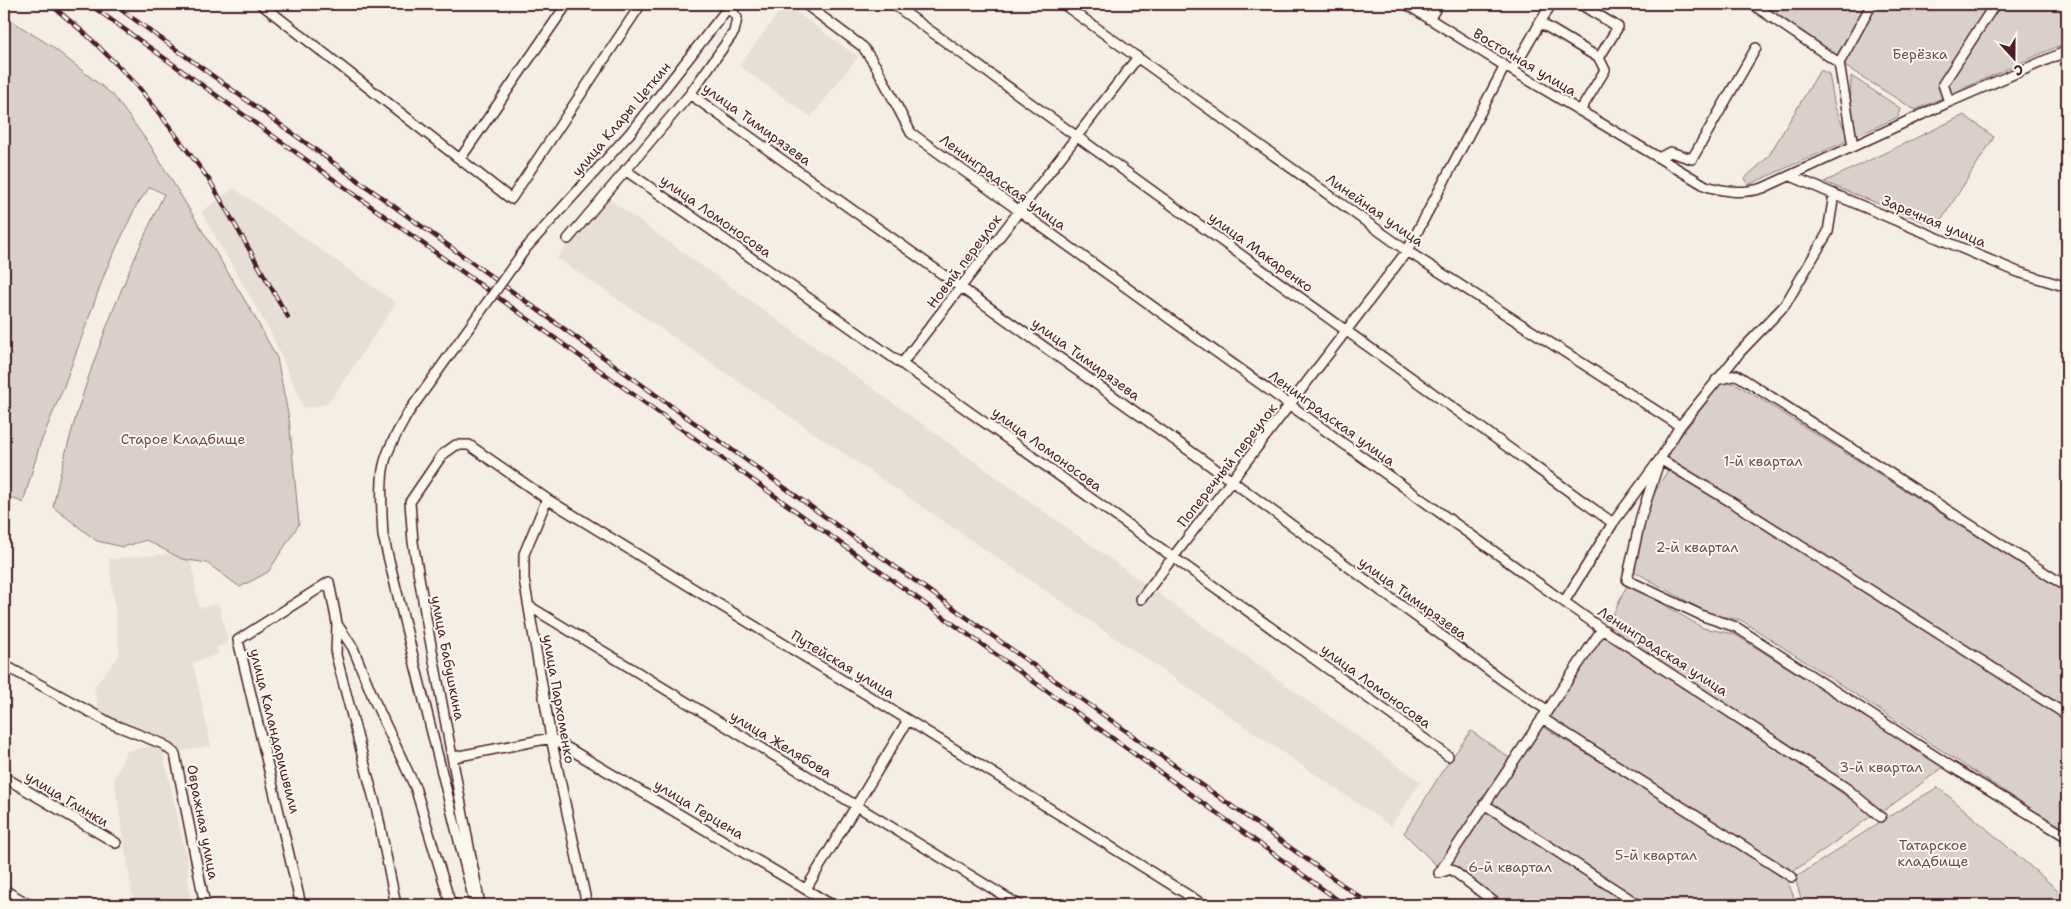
<svg xmlns="http://www.w3.org/2000/svg" width="2071" height="909" font-family="'Shantell Sans',sans-serif">
  <rect width="100%" height="100%" fill="#f4eee4"/>
  <filter id="ink" filterUnits="userSpaceOnUse"><feTurbulence type="fractalNoise" baseFrequency=".02" numOctaves="2"/><feDisplacementMap in="SourceGraphic" scale="10" xChannelSelector="R" yChannelSelector="G"/><feConvolveMatrix kernelMatrix="1 2 1 2 8 2 1 2 1" color-interpolation-filters="sRGB"/></filter>
  <g filter="url(#ink)">
    <path fill="#e7dfd6" d="M785,4L858,57L811,117L739,66Z
      M234,188L396,303L328,404L304,408L272,335L201,212Z
      M606,197L1421,782L1391,826L557,258Z
      M190,552L199,608L219,604L228,644L217,647L218,654L193,663L211,746L181,751L100,717L94,687L120,654L109,559Z
      M161,744L187,860L190,905H134L114,778L127,751Z"/>
    <path fill="#dbd0c9" stroke="#92787a" d="M1746,4H2067V42L1915,110Z
      M4,16L51,46L113,95L150,145L252,312L277,358L289,419L299,524L268,572L240,587L207,563L182,559L146,540L123,547L97,541L53,507C75,399 117,293 164,194L150,187L136,206L106,270L64,386L40,444L23,503L4,494Z
      M1820,70L1829,74L1835,107L1849,140L1748,185L1745,178L1768,157Z
      M1851,76L1900,108L1898,117L1854,137L1850,119Z
      M1964,115L1994,137L1937,227L1824,182Z
      M1735,383L2067,593V712L1664,458L1720,384Z
      M1669,468L2067,718V832L1741,620L1709,614L1632,570L1645,509Z
      M1628,583L1703,628L1734,634L1945,766L1881,813L1607,628Z
      M1603,633L1832,786L1873,815L1791,873L1546,718Z
      M1540,725L1785,875L1797,905H1642L1489,805Z
      M1471,731L1511,759L1439,868L1404,833L1441,773Z
      M1938,787L2067,898V905H1803L1795,878L1880,822Z
      M1486,808L1633,905H1503L1448,865Z"/>
    <g fill="none" stroke-linecap="round" stroke-linejoin="round">
      <g stroke="#4a1f2b" stroke-width="12">
        <path id="minor" d="M261,4L511,199L641,4
          M723,4L729,7L737,18L734,32L690,94L1232,481L1502,680L1547,710
          M805,4L863,47L877,68L911,133L1602,629L1846,788L1881,817
          M893,4L1613,523
          M1063,4L1407,251L1680,426
          M1406,4L1505,66L1706,186C1727,192 1742,194 1763,188L1949,102L2067,51
          M1580,4L1618,27L1599,58
          M1752,4L1839,63L1853,146
          M1429,19L1439,4
          M1539,22L1599,58L1605,70L1580,111
          M1839,63L1872,4
          M1513,70L1551,4
          M1949,102L1943,84L1995,4
          M1659,158L1670,152L1692,159L1756,48
          M460,159L567,4
          M625,170C902,362 1176,558 1448,756
          M1791,176L2018,272L2067,287
          M568,239L690,94
          M526,248L630,133L731,4
          M903,362L1138,57
          M1716,380L1737,375L2067,587
          M408,413C399,430 386,450 383,470C380,492 382,514 383,536L475,905
          M547,499L524,554V579L551,738L587,905
          M1141,599L1407,251L1505,66
          M1564,602L1613,523L1660,459L1680,426L1740,352L1785,305L1828,232L1834,194
          M529,606L1019,905
          M337,624L353,648L375,702L415,787L450,902L455,905
          M4,665L112,724L163,744L175,754L205,905
          M2067,715L1741,508L1660,459L1641,517L1627,580L1703,616L1736,627L1952,767L2067,837
          M1542,718L1792,877
          M454,757L551,738L832,905
          M4,777L116,843
          M1484,804L1639,905
          M1439,873L1602,629
          M1439,873L1451,869L1498,905
          M806,889L908,720
          M4,890L30,905
          M301,905L238,640L329,582L337,623L336,655L377,811L396,905
          M480,905L428,629L413,542L410,502L442,455L456,445H469L547,499L908,720L1204,905"/>
      </g>
      <use href="#minor" stroke="#fbf7ec" stroke-width="9"/>
      <g stroke="#4a1f2b" stroke-width="4.5">
        <path id="rail" d="M50,4L89,37L136,84L163,118L210,181L288,317
          M89,4L1345,905
          M113,4L842,529L1371,905"/>
      </g>
      <use href="#rail" stroke="#fbf7ec" stroke-width="2.5" stroke-dasharray="8" stroke-linecap="butt"/>
      <g stroke="#4a1f2b" stroke-width="12" stroke-linecap="butt">
        <path id="minor-bridge" d="M408,413L526,248"/>
      </g>
      <use href="#minor-bridge" stroke="#fbf7ec" stroke-width="9"/>
    </g>
  </g>
  <g text-anchor="middle" stroke-width="4" stroke-linejoin="round" paint-order="stroke">
    <g font-size="14" fill="#6e4b52" stroke="#fbf7ec">
      <text x="1920" y="59">Берёзка</text>
      <text x="183" y="444">Старое Кладбище</text>
      <text x="1763" y="466">1-й квартал</text>
      <text x="1697" y="552">2-й квартал</text>
      <text x="1881" y="772">3-й квартал</text>
      <text x="1933" y="850">Татарское<tspan x="1933" dy="16">кладбище</tspan></text>
      <text x="1656" y="860">5-й квартал</text>
      <text x="1510" y="872">6-й квартал</text>
    </g>
    <g font-size="14" fill="#4a1f2b" stroke="#fbf7ec">
      <text transform="translate(1525 62) rotate(31)" y="5">Восточная улица</text>
      <text transform="translate(621 119) rotate(-50)" y="5">улица Клары Цеткин</text>
      <text transform="translate(757 124) rotate(36)" y="5">улица Тимирязева</text>
      <text transform="translate(1003 182) rotate(36)" y="5">Ленинградская улица</text>
      <text transform="translate(1375 210) rotate(35)" y="5">Линейная улица</text>
      <text transform="translate(716 216) rotate(35)" y="5">улица Ломоносова</text>
      <text transform="translate(1934 221) rotate(23)" y="5">Заречная улица</text>
      <text transform="translate(1261 252) rotate(36)" y="5">улица Макаренко</text>
      <text transform="translate(964 261) rotate(-53)" y="5">Новый переулок</text>
      <text transform="translate(1086 359) rotate(36)" y="5">улица Тимирязева</text>
      <text transform="translate(1332 418) rotate(36)" y="5">Ленинградская улица</text>
      <text transform="translate(1047 449) rotate(36)" y="5">улица Ломоносова</text>
      <text transform="translate(1227 465) rotate(-52)" y="5">Поперечный переулок</text>
      <text transform="translate(1413 598) rotate(36)" y="5">улица Тимирязева</text>
      <text transform="translate(1663 651) rotate(33)" y="5">Ленинградская улица</text>
      <text transform="translate(448 658) rotate(79)" y="5">улица Бабушкина</text>
      <text transform="translate(843 664) rotate(31)" y="5">Путейская улица</text>
      <text transform="translate(1376 686) rotate(36)" y="5">улица Ломоносова</text>
      <text transform="translate(559 699) rotate(80)" y="5">улица Пархоменко</text>
      <text transform="translate(275 731) rotate(76)" y="5">улица Каландаришвили</text>
      <text transform="translate(781 744) rotate(31)" y="5">улица Желябова</text>
      <text transform="translate(67 799) rotate(31)" y="5">улица Глинки</text>
      <text transform="translate(699 809) rotate(31)" y="5">улица Герцена</text>
      <text transform="translate(203 822) rotate(79)" y="5">Овражная улица</text>
    </g>
  </g>
  <rect width="2071" height="909" fill="none" stroke="#fbf7ec" stroke-width="20"/>
  <rect x="10" y="10" width="2051" height="889" fill="none" stroke="#4a1f2b" stroke-width="2" filter="url(#ink)"/>
  <g transform="translate(2014 58) rotate(159)" stroke="#fbf7ec" stroke-width="4" paint-order="stroke">
  <path d="M0-4L9 19L0 12L-9 19Z" fill="#4a1f2b"/>
  <text y="-8" font-size="14" font-weight="bold" text-anchor="middle" fill="#4a1f2b">С</text>
  </g>
</svg>
